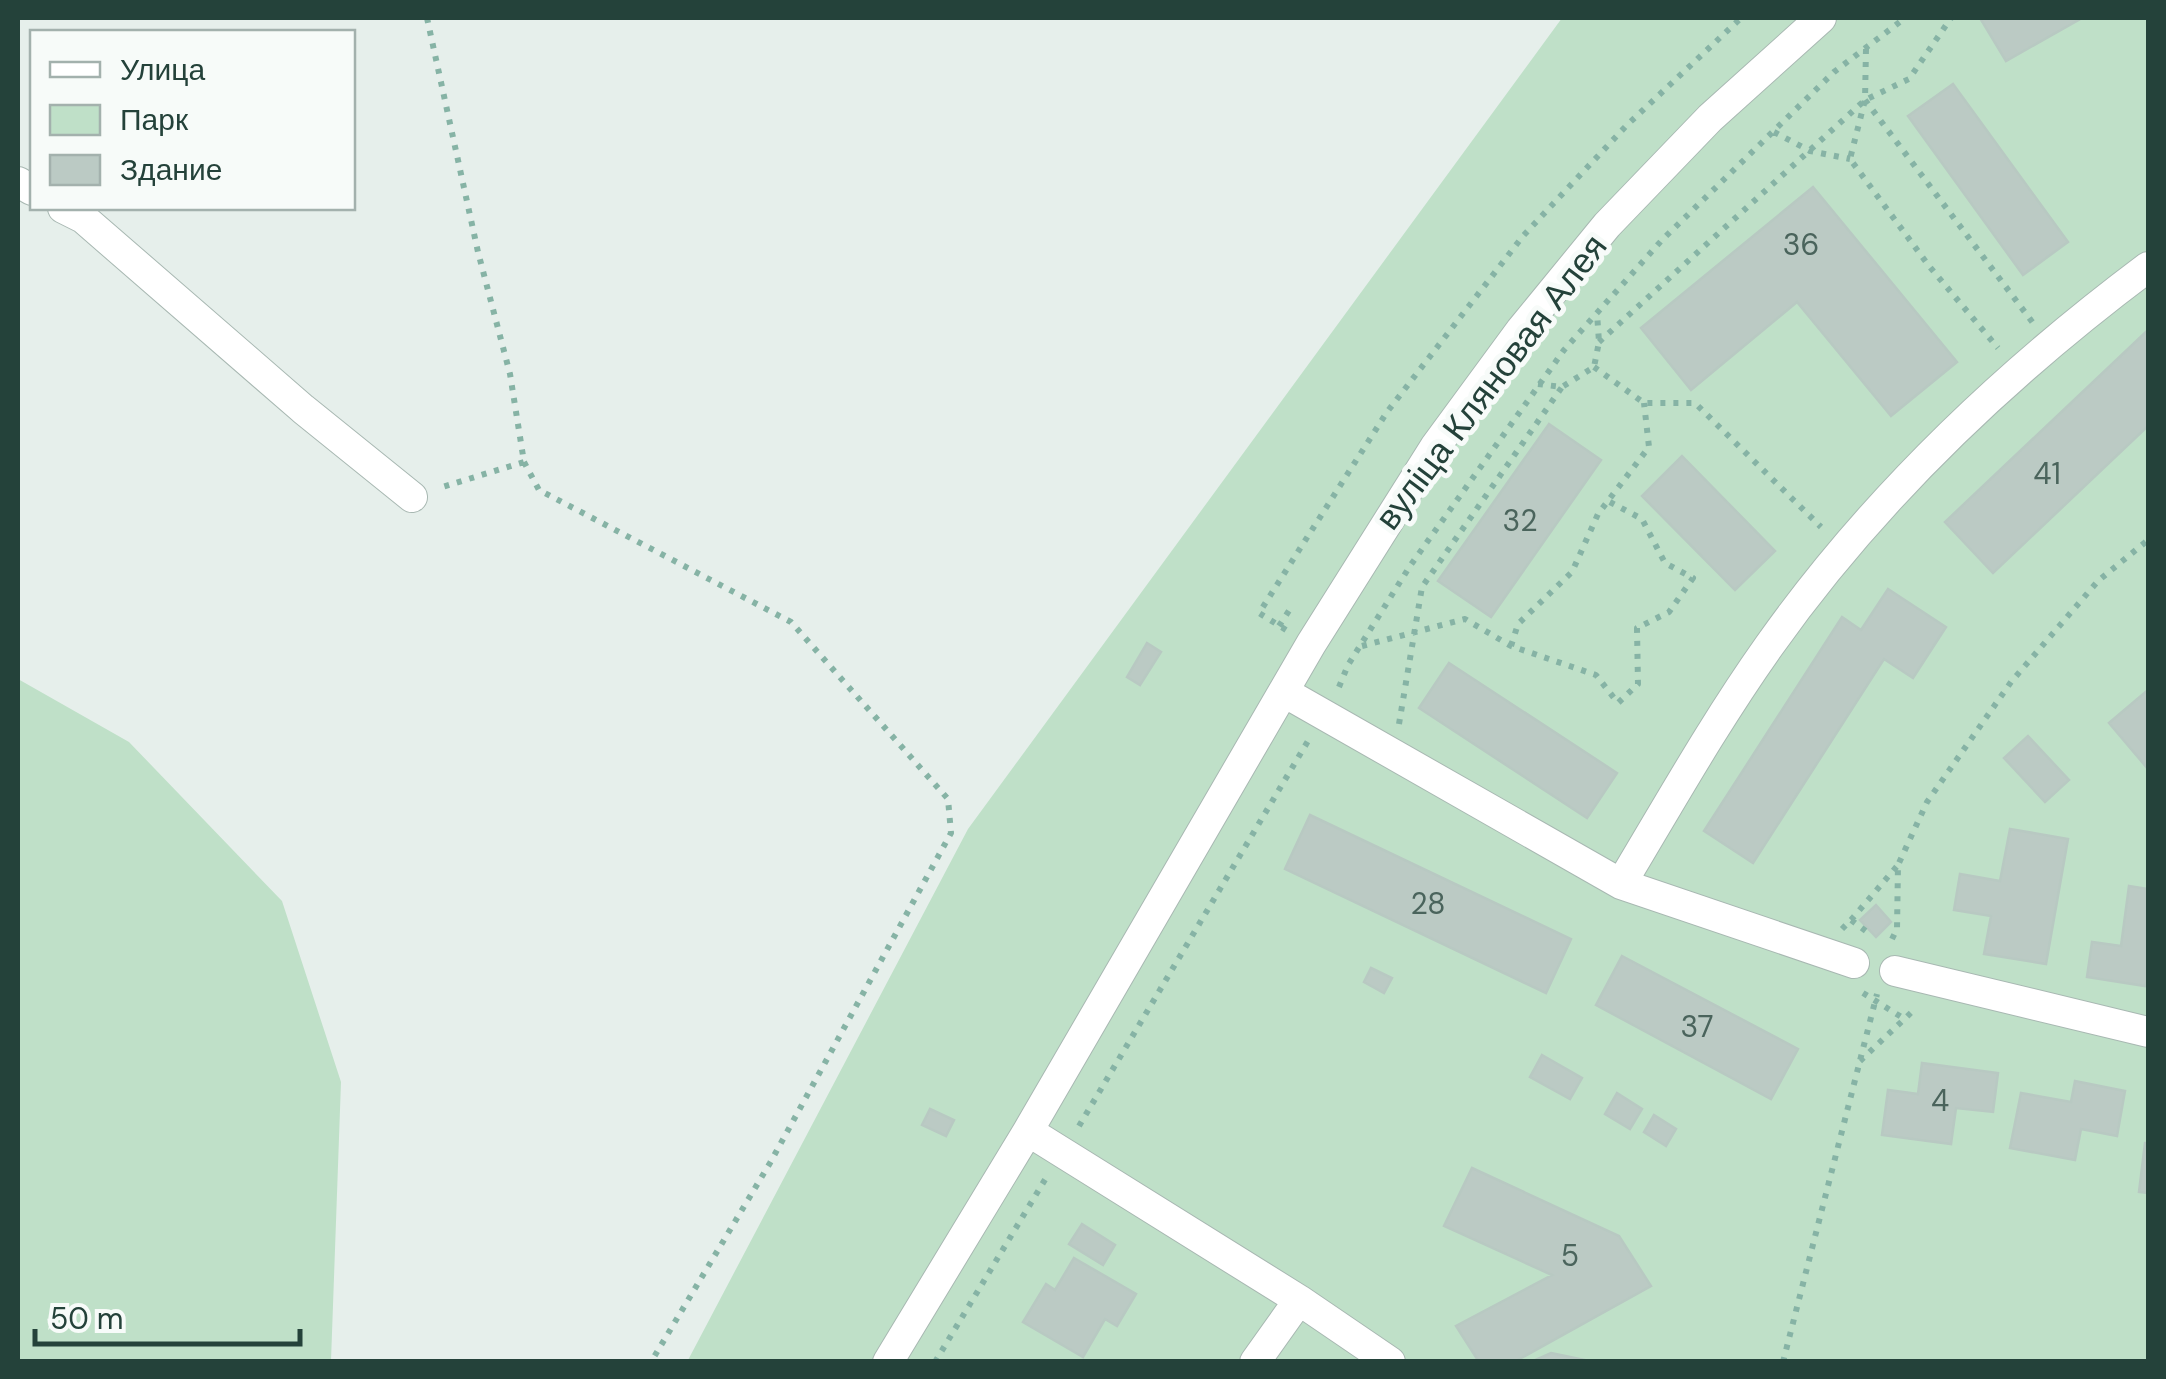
<svg xmlns="http://www.w3.org/2000/svg" width="2166" height="1379" font-family="'DM Sans',sans-serif">
  <rect width="100%" height="100%" fill="#e6efeb"/>
  <path fill="#bfe0c8" d="M1562,18H2148V1361L687,1362L968,829Z
    M18,679L129,742L282,901L341,1082L331,1361H18Z"/>
  <path fill="#bbcac4" stroke="#b8c9c2" stroke-width="2.5" d="M1980,18H2082L2006,61Z
    M1953,84L2068,242L2023,275L1908,116Z
    M1813,187L1957,362L1891,416L1797,302L1691,390L1641,328Z
    M2148,330V426L1993,573L1945,522Z
    M1549,424L1601,460L1491,617L1438,581Z
    M1682,456L1775,551L1735,590L1642,496Z
    M1888,589L1946,627L1913,678L1884,659L1753,863L1704,831L1842,617L1861,630Z
    M1147,643L1161,652L1140,685L1127,677Z
    M1449,663L1617,773L1587,818L1419,708Z
    M2148,690V769L2109,723Z
    M2028,736L2069,780L2045,802L2004,758Z
    M1310,815L1571,939L1546,993L1285,869Z
    M2010,829L2068,839L2046,964L1984,954L1991,916L1954,910L1960,874L2000,881Z
    M2129,886L2148,889V979L2145,986L2087,977L2092,942L2121,946Z
    M1876,905L1891,922L1876,937L1860,920Z
    M1622,956L1798,1049L1771,1099L1596,1005Z
    M1371,968L1392,978L1384,993L1364,982Z
    M1542,1055L1582,1078L1570,1099L1530,1077Z
    M1922,1063L1998,1073L1993,1112L1956,1108L1951,1144L1882,1135L1888,1090L1918,1094Z
    M2075,1081L2125,1091L2117,1136L2081,1129L2075,1160L2010,1148L2021,1093L2071,1102Z
    M1617,1093L1642,1109L1630,1129L1605,1114Z
    M930,1109L954,1120L946,1136L922,1125Z
    M1654,1115L1676,1129L1666,1146L1644,1132Z
    M2145,1143H2148V1193L2139,1192Z
    M1472,1168L1619,1236L1651,1286L1514,1362H1479L1456,1326L1552,1275L1444,1226Z
    M1082,1224L1115,1245L1103,1265L1069,1244Z
    M1074,1258L1136,1294L1117,1326L1105,1319L1083,1357L1023,1322L1046,1284L1055,1290Z
    M1551,1353L1594,1362H1531Z"/>
  <g fill="none" stroke-linecap="round" stroke-linejoin="round">
    <g stroke="#a8b8b2" stroke-width="32">
      <path id="minor" d="M18,182L32,190
        M63,208L83,218L303,409L412,497
        M1284,692L1621,884L1854,963
        M1621,884C1669,804 1715,722 1769,646C1873,499 2005,374 2148,267
        M1895,971L2148,1032
        M1028,1131L1299,1300L1390,1362
        M888,1362L1028,1131L1311,644L1435,447L1521,330L1607,225L1710,118L1821,18
        M1255,1362L1299,1300"/>
    </g>
    <path stroke="#86b3a5" stroke-width="6" stroke-dasharray="5 8" stroke-linecap="butt" d="M427,18L478,252L510,374L524,462L439,488
      M1866,49L1865,100L1850,159L1929,266L1998,348
      M1865,100L2033,323
      M1774,132L1810,151L1850,159
      M1599,342L1865,100L1909,79L1951,18
      M1594,367L1644,403H1695L1821,527
      M1538,384L1562,387L1594,367L1599,342L1597,313
      M524,462L539,490L791,622L948,799L951,833L770,1163L651,1362
      M1279,626L1292,606
      M1286,630L1259,613L1387,412L1523,236L1626,126L1741,18
      M1362,646L1465,619L1511,646L1596,675L1618,703L1638,684L1637,628L1669,612L1693,578L1665,563L1642,519L1608,501
      M1511,646L1518,624L1572,572L1598,514L1649,447L1644,403
      M1339,687L1348,665L1410,566L1564,350L1662,240L1834,72L1905,18
      M1399,724L1422,587L1562,387
      M1851,920L1898,865
      M1842,929L1851,920L1867,932
      M1892,939L1897,929L1898,865L1927,802L2011,682L2098,581L2148,540
      M1863,993L1903,1018
      M1860,1061L1916,1008
      M1079,1126L1308,741
      M935,1362L1046,1178
      M1783,1362L1877,994"/>
    <use href="#minor" stroke="#fff" stroke-width="30"/>
  </g>
  <g text-anchor="middle" stroke-width="10" stroke-linejoin="round" paint-order="stroke">
    <g font-size="30" fill="#4a645c">
      <text x="1801" y="255">36</text>
      <text x="2047" y="484">41</text>
      <text x="1520" y="531">32</text>
      <text x="1428" y="914">28</text>
      <text x="1697" y="1037">37</text>
      <text x="1940" y="1111">4</text>
      <text x="1570" y="1266">5</text>
    </g>
    <g font-size="35" fill="#24423a" stroke="#f7fbf9">
      <text transform="translate(1491 382) rotate(-53)" y="12">вуліца Кляновая Алея</text>
    </g>
  </g>
  <rect width="2166" height="1379" fill="none" stroke="#24423a" stroke-width="40"/>
  <rect x="30" y="30" width="325" height="180" fill="#f7fbf9" stroke="#a3b1ad" stroke-width="2.5"/>
  <rect x="50" y="62" width="50" height="15" fill="#ffffff" stroke="#a3b1ad" stroke-width="2.5"/>
  <text x="120" y="80" font-size="30" fill="#24423a">Улица</text>
  <rect x="50" y="105" width="50" height="30" fill="#bfe0c8" stroke="#a3b1ad" stroke-width="2.5"/>
  <text x="120" y="130" font-size="30" fill="#24423a">Парк</text>
  <rect x="50" y="155" width="50" height="30" fill="#bbcac4" stroke="#a3b1ad" stroke-width="2.5"/>
  <text x="120" y="180" font-size="30" fill="#24423a">Здание</text>
  <path d="M35 1329v15h265v-15" fill="none" stroke="#24423a" stroke-width="5"/>
  <text x="50" y="1329" font-size="30" fill="#24423a" stroke="#f7fbf9" stroke-width="8" paint-order="stroke">50 m</text>
</svg>
